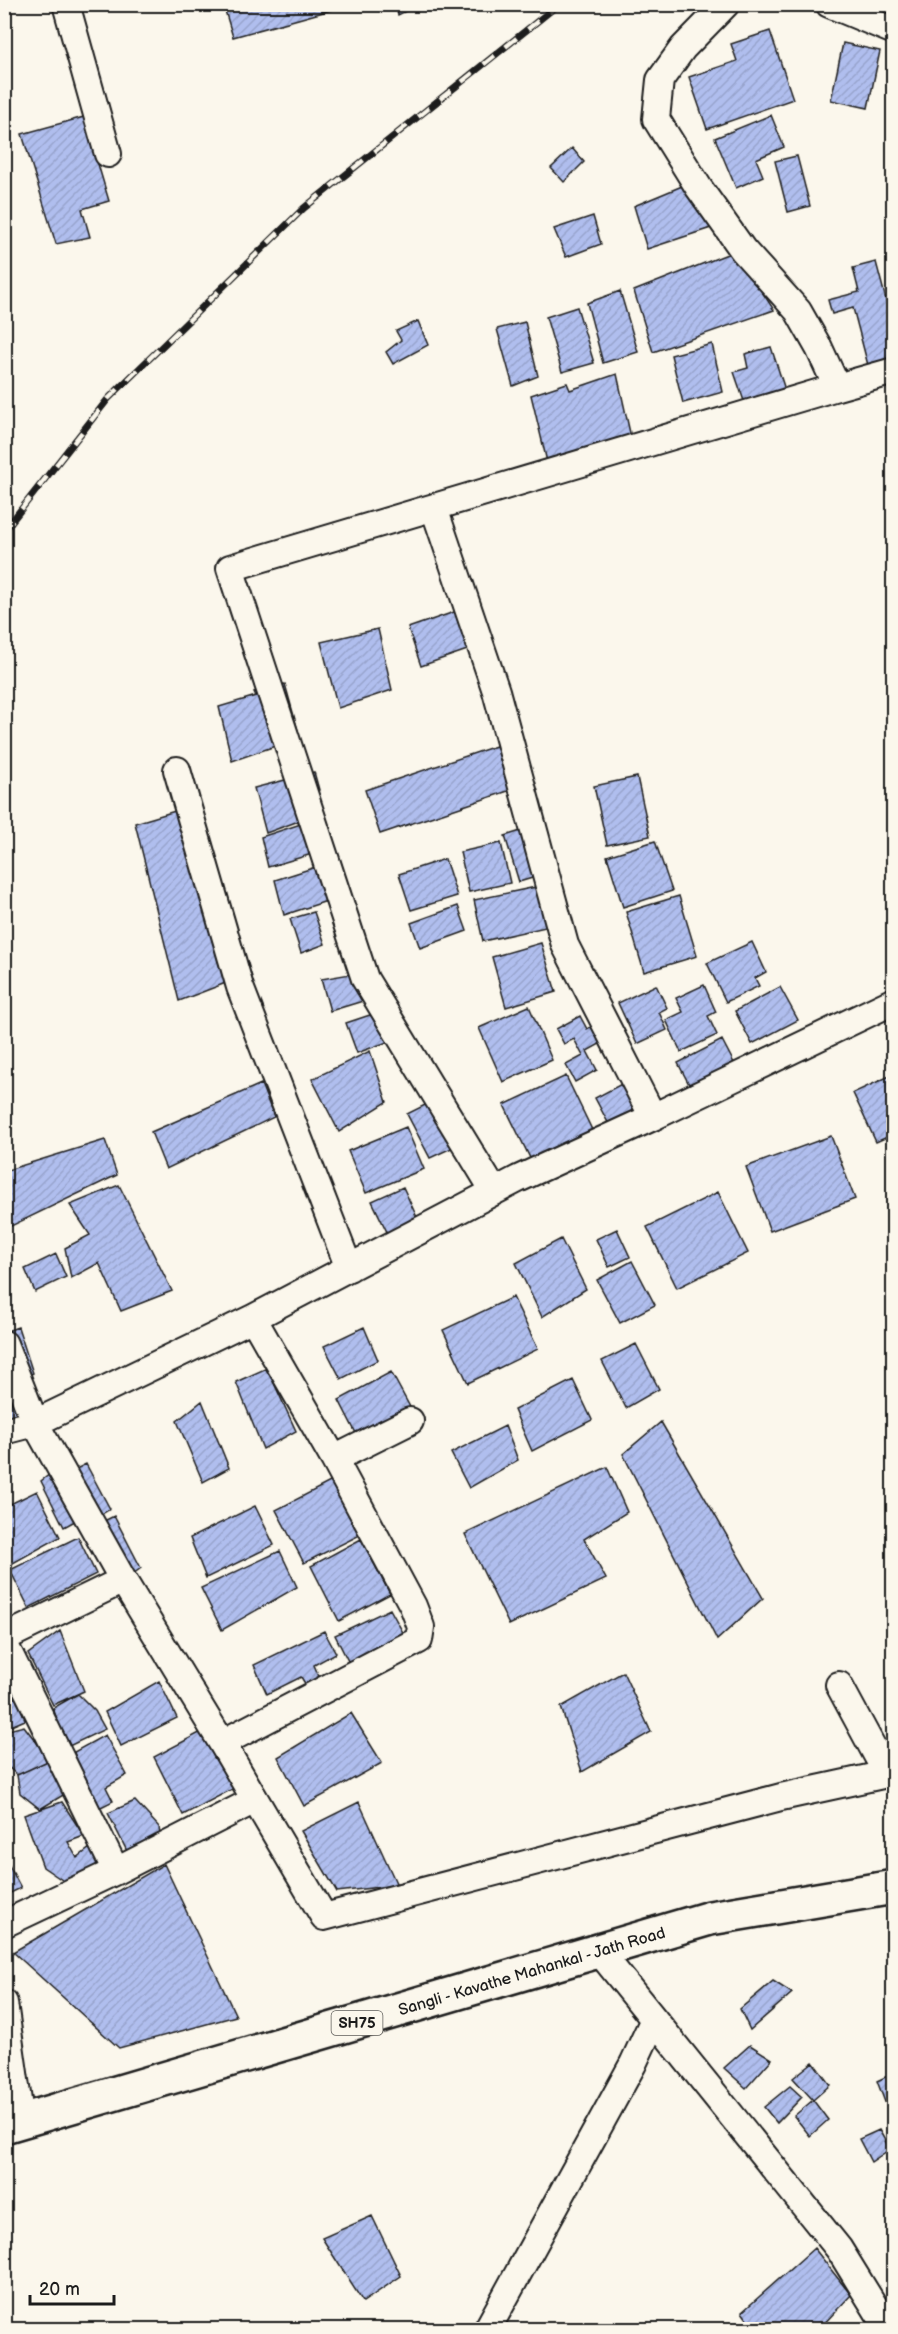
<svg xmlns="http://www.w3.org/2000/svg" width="898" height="2334" font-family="'Balsamiq Sans',sans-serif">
  <defs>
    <pattern id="building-hatch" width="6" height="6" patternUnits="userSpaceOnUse" patternTransform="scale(1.5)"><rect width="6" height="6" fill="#b0beee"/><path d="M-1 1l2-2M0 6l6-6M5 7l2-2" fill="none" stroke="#97a3cc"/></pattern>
  </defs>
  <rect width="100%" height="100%" fill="#fbf7ec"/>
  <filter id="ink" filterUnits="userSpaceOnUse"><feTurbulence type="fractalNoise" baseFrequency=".0167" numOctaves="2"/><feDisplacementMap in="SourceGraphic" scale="12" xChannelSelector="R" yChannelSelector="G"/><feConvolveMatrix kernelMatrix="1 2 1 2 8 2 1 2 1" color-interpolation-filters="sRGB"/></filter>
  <g filter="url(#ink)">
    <path fill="url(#building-hatch)" stroke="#1c1c1c" stroke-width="1.5" d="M223,4H330L331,10L233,37Z
      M395,4H420L398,15Z
      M770,31L793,99L707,129L689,77L737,61L731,44Z
      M843,43L880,51L868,108L831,100Z
      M771,115L784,147L756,159L763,176L736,188L715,138Z
      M84,117L109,201L82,209L90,237L56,244L22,134Z
      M572,148L584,162L564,182L551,168Z
      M797,156L810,206L788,212L775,161Z
      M687,184L717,226L647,249L634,206Z
      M593,216L601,244L566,257L554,229Z
      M735,251L774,310L653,352L634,291Z
      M876,262L894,330V363L869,369L853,308L832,314L828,300L859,292L853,268Z
      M620,291L638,352L603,363L587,303Z
      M577,307L594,363L562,372L546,317Z
      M418,321L428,345L393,364L386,352L401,340L396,331Z
      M525,322L538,376L513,386L497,329Z
      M712,344L723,392L683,403L671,355Z
      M771,347L787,396L745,404L734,372L748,368L745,354Z
      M617,374L632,442L548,466L531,395L567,383L570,390Z
      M460,610L473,648L421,666L408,628Z
      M378,629L392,690L338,708L321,642Z
      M285,684L299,734L289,737L273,685Z
      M265,688L284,743L232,761L219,707L256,696L254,692Z
      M499,745L514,789L380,834L365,790Z
      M314,772L319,790L312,792L303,775Z
      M637,777L650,836L607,845L594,786Z
      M293,778L307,818L266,833L254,788Z
      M182,809L231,981L179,1001L135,823Z
      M310,821L319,852L268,867L261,837Z
      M524,830L539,876L519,882L505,836Z
      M655,841L672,891L623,907L607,856Z
      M501,843L510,883L469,892L460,852Z
      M445,859L457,896L411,910L399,874Z
      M322,865L333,899L284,915L275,880Z
      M541,886L550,926L483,941L474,900Z
      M679,896L697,956L644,972L626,912Z
      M458,906L467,931L420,948L411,923Z
      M314,912L325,944L301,953L290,919Z
      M752,942L766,972L755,978L759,986L726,1002L707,963Z
      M541,943L556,992L506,1007L492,957Z
      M356,973L363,1001L330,1011L321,979Z
      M656,985L667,1008L659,1012L667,1030L637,1044L618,1003Z
      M704,985L716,1012L708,1016L717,1035L681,1052L666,1020L683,1012L676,998Z
      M780,987L798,1020L752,1044L735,1011Z
      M529,1006L552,1060L503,1082L479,1028Z
      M379,1012L390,1041L357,1053L346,1023Z
      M580,1016L587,1029L600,1022L609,1039L587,1051L597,1070L575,1082L566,1065L583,1056L574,1039L564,1044L556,1029Z
      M722,1040L736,1067L692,1090L678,1063Z
      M370,1051L387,1102L339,1132L312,1079Z
      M894,1074V1134L876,1142L853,1093Z
      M566,1076L593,1132L532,1162L504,1105Z
      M629,1080L646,1115L613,1132L595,1098Z
      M261,1084L274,1117L166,1169L151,1132Z
      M433,1101L456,1146L430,1158L407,1114Z
      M406,1127L424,1169L366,1193L348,1151Z
      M831,1136L855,1199L770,1231L746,1167Z
      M105,1140L117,1175L7,1228L4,1207V1171Z
      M119,1185L172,1291L121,1311L99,1263L71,1278L65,1248L90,1235L70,1205Z
      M403,1187L420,1224L390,1238L372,1201Z
      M718,1192L748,1253L677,1288L647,1227Z
      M617,1229L630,1257L609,1267L596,1239Z
      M561,1239L586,1289L542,1317L516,1263Z
      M56,1254L66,1277L35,1292L25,1269Z
      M632,1261L655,1305L620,1323L597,1280Z
      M513,1297L538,1349L468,1383L443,1330Z
      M18,1327L33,1373L22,1378L4,1332Z
      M364,1327L378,1360L341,1379L324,1346Z
      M636,1344L659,1389L626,1408L602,1361Z
      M4,1358L25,1411L4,1420Z
      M267,1368L296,1431L263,1449L236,1382Z
      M391,1372L411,1409L358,1437L339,1400Z
      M573,1380L592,1420L532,1451L514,1410Z
      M202,1401L229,1468L203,1482L177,1421Z
      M661,1422L763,1598L717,1640L623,1454Z
      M505,1426L518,1460L469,1488L451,1453Z
      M86,1464L110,1509L94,1519L68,1473Z
      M607,1467L627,1512L584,1539L606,1579L509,1625L465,1534Z
      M50,1474L86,1515L64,1527L41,1481Z
      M332,1481L360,1535L304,1563L276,1510Z
      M37,1491L60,1537L4,1568V1507Z
      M255,1506L274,1545L206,1578L190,1538Z
      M114,1516L141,1568L129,1577L98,1524Z
      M78,1537L96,1574L29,1608L10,1570Z
      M361,1539L390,1594L339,1621L311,1566Z
      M280,1551L297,1587L222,1630L201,1588Z
      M390,1609L406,1638L352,1669L335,1635Z
      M60,1631L84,1691L53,1705L28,1654Z
      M324,1631L336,1653L314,1665L320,1679L306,1685L301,1677L267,1694L254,1665Z
      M623,1672L651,1732L582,1772L561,1707Z
      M4,1674L20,1703L25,1720L4,1729Z
      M159,1681L177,1718L121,1746L105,1712Z
      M78,1694L95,1711L105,1729L67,1747L53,1708Z
      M351,1713L382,1763L304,1806L278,1757Z
      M24,1726L50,1760L17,1775L4,1763V1731Z
      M207,1729L242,1784L183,1815L154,1757Z
      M105,1735L127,1775L106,1787L113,1801L99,1808L80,1774L74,1752Z
      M50,1760L65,1794L40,1809L20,1793L17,1775Z
      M4,1776L11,1789L4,1791Z
      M135,1801L159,1827L161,1843L129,1855L108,1813Z
      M62,1802L84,1836L68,1842L77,1858L90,1848L100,1867L65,1882L43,1867L24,1815Z
      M359,1802L397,1885L337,1892L301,1831Z
      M4,1856L21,1888L4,1896Z
      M164,1864L236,2016L119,2048L13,1952Z
      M773,1981L792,1993L750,2030L740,2009Z
      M750,2045L772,2059L746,2088L724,2068Z
      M813,2062L830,2085L813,2100L793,2078Z
      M894,2073V2096L885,2102L877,2081Z
      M790,2086L802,2097L777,2123L764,2107Z
      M813,2100L828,2120L810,2136L794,2116Z
      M879,2130L890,2149L871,2162L859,2139Z
      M372,2216L401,2276L363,2302L322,2238Z
      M814,2248L851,2295L818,2330H755L742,2312Z
      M5,2318L12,2330H4Z"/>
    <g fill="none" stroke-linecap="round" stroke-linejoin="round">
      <g stroke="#1c1c1c" stroke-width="30">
        <path id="minor" d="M66,4L108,154
          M726,4L683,48L660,80L656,119L699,188L743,250L798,311L819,348L837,387L894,371
          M829,4L894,31
          M177,770L240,987L349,1268
          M653,1117L894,1001
          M494,1191L365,979L230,568L837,387
          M253,1318L518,1179L653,1117L565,945L496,691L434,508
          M4,1344L35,1423L253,1318L334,1459L413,1606L421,1627L419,1640L222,1743
          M4,1431L35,1423L123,1580L222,1743L324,1917L781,1797L887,1774L839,1685
          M334,1459L410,1421
          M4,1638L123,1580
          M4,1643L116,1871
          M4,1924L116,1871L255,1800
          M599,1951L839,2249L889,2330
          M4,2003L21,2122
          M487,2330L633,2064L654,2019"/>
      </g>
      <g stroke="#1c1c1c" stroke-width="38">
        <g id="primary">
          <path id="s1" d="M4,2126L710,1918L894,1887"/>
        </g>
      </g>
      <use href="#minor" stroke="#fbf7ec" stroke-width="26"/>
      <use href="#primary" stroke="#fbf7ec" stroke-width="33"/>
      <g stroke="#1c1c1c" stroke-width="7">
        <path id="rail" d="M4,531L108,399L304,208L559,4"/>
      </g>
      <use href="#rail" stroke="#fbf7ec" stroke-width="4.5" stroke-dasharray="14" stroke-linecap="butt"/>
    </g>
  </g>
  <g text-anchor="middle" stroke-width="6" stroke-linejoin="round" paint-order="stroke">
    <rect fill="#fbf7ec" stroke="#5f5e5a" stroke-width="1.5" x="331.5" y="2011" width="51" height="24" rx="4.5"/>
    <g font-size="15" font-weight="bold" fill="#1c1c1c">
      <text x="357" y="2028">SH75</text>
    </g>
    <g font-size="16" fill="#1c1c1c" stroke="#fbf7ec">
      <text dy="6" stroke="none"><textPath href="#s1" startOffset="550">Sangli - Kavathe Mahankal - Jath Road</textPath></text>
    </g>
  </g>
  <rect width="898" height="2334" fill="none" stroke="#fbf7ec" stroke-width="24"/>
  <rect x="12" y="12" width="874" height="2310" fill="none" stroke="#1c1c1c" stroke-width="2" filter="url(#ink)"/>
  <path d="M30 2295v9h84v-9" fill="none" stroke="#1c1c1c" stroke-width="3"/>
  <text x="39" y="2295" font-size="18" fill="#1c1c1c" stroke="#fbf7ec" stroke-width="4.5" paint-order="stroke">20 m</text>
</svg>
